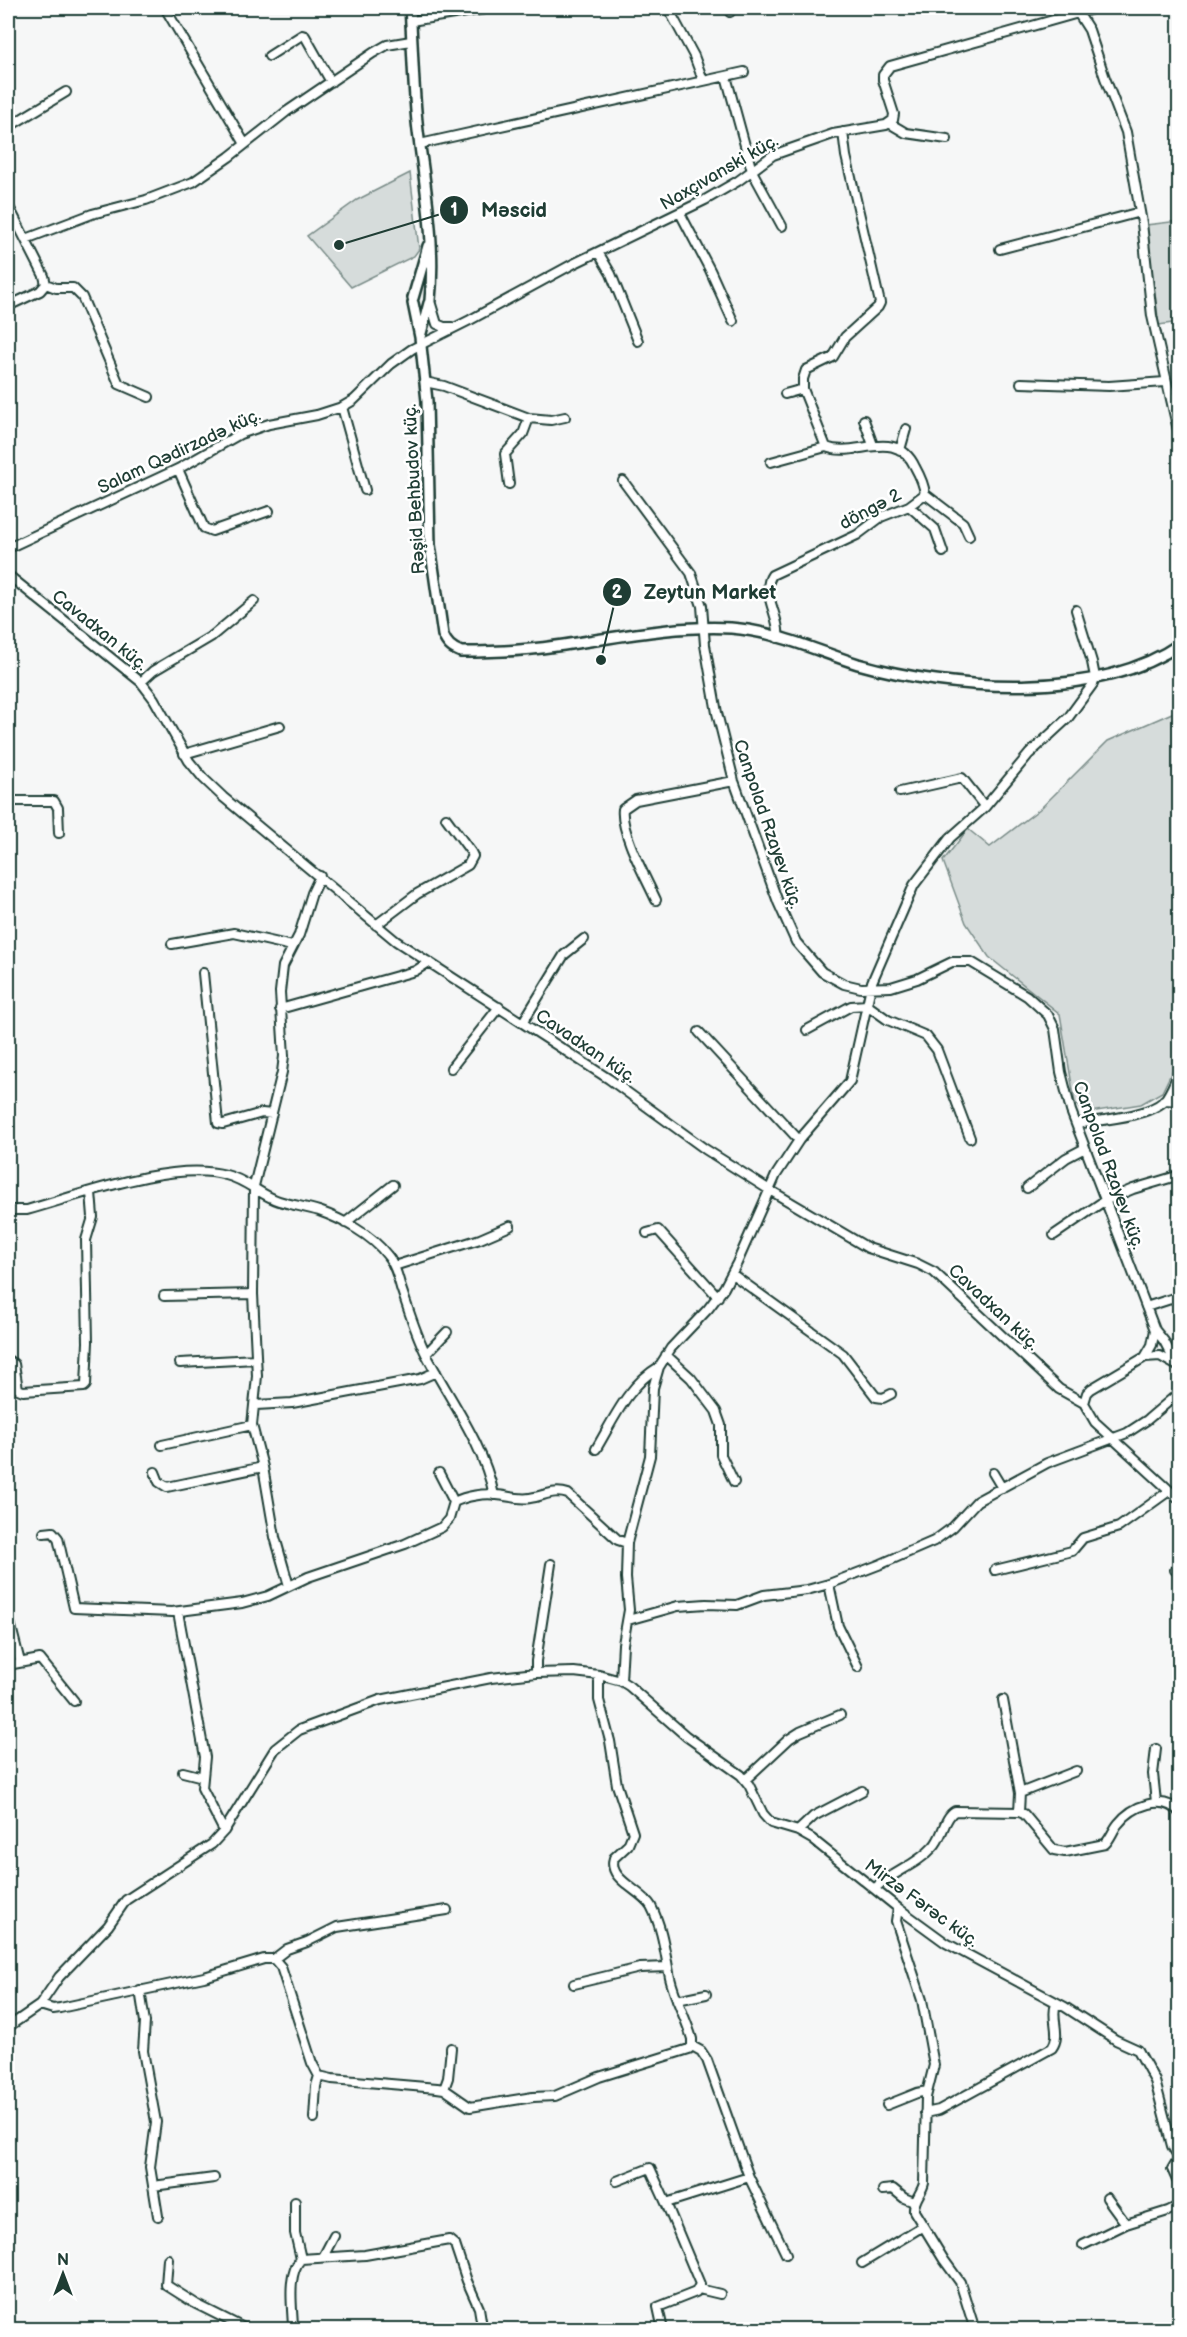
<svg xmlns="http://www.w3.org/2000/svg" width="1187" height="2337" font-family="'Balsamiq Sans',sans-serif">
  <rect width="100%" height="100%" fill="#f6f7f7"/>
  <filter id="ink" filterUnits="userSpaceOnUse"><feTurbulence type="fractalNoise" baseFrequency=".0167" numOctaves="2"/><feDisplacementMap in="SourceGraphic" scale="12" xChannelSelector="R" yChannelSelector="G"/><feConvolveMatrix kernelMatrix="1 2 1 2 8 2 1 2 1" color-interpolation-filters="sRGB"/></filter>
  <g filter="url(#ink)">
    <path fill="#d6dcdb" stroke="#7a8c88" stroke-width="1.5" d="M410,173L419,249L414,256L351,287L307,236L357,200Z
      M1179,221V322L1159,325L1146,225Z
      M1179,710V1057L1162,1092L1141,1104L1084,1113L1075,1103L1060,1014L989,957L966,923L943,861L968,829L990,847L1041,808L1108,741Z"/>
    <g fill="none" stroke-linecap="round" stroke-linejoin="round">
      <g stroke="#1f3d34" stroke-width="12">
        <path id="minor" d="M165,8L245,144
          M668,8L694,56L703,80
          M729,8L730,12
          M1075,8L1089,30L1105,78L1126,132L1142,223L1152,316L1180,439
          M411,21L491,8
          M269,56L302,35L305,36L331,82
          M726,76L752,171L782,226
          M889,123L906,133L947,139
          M8,127L66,92
          M420,144L744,72
          M8,205L44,276L46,284L40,291L8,306
          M680,213L710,270L733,321
          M26,239L92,214L146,200L193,182L229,157L286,112L373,53L387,45L411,41
          M1000,249L1140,212
          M598,252L611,274L638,341
          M46,284L56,288H73L82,297L119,384L149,397
          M430,301L437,324L444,327H452
          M425,382L444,386L529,418L523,434L505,454L509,484
          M1021,383L1109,386L1165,382
          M785,394L803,389
          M342,407L365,490
          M529,418L551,420L565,417
          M864,420L873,445
          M900,450L906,429
          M771,462L826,447
          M178,469L204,528L212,531L269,511
          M623,481L691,573L702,606L705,645L717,713L734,781L778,902L796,942L822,972L844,984L861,988L891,987L917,979L952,962H971L1027,996L1048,1015L1055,1029L1061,1072L1071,1111L1155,1330L1152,1345L1145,1357L1091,1389L1087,1393L1084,1403
          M925,494L963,523L969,536
          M909,506L935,529L943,552
          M8,548L178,469L240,434L269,424L317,415L342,407L354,400L391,364L412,349L470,320L573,264L705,200L738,181L773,155L833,134L886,125L893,120L894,114L883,80V75L890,66L1096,8
          M8,575L141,682L154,699L189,761L203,778L223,797L396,941L609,1079L705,1149L768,1189L868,1248L918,1264L934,1272L1059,1389L1084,1403L1095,1422L1180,1500
          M778,638C781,618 760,592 772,575L857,535L881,517L909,506L925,494C924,484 920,476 915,467C896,426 855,459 826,447L803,389V379L806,370L833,357L845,337L878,307L880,303L846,156L843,132
          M141,682L153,671L212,636L254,601
          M184,754L280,726
          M900,792L962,778L985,807
          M8,801H54L58,808L59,833
          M656,900C646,878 620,832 623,809L636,800L734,781
          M376,925L417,894L468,865L473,856L471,852L446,818
          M172,944L234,933L292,946
          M203,973L218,1123L223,1124L262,1113L272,1114
          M280,1009L415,971L429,962
          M523,1022L564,955L584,939
          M807,1030L851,1006L867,1005L888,1020L926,1036L937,1050L970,1138
          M699,1032L799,1140
          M451,1068L499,1007
          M1164,1100L1180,1101
          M1076,1124C1099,1120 1147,1117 1164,1101C1171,1093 1175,1080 1180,1071
          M1027,1188L1066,1158L1085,1148
          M8,1210H27C81,1195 173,1160 226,1175C247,1180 260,1195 279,1201C292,1205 306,1207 319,1211C342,1219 372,1235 387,1255C395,1264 398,1277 401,1288C409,1311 416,1335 427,1356C451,1402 483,1443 494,1495
          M345,1223L393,1185
          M647,1233L658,1230L718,1297
          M1054,1235L1104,1201L1133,1189L1180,1175
          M394,1266L480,1239L510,1226
          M732,1274L843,1354L876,1397L883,1398L891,1394
          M164,1296L253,1294
          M1146,1307L1180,1296
          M1155,1330L1164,1341L1177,1366
          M426,1354L447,1332
          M666,1355L691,1378L716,1411L721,1425V1455L734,1482
          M1145,1357L1160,1356L1174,1364
          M8,1360L14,1364L18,1389L23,1391L84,1387L86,1385L88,1342L86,1240L93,1217L91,1192
          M180,1363L256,1359
          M256,1405L292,1403L420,1379L436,1372
          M162,1445L252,1425
          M596,1449C614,1419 628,1385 659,1367
          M155,1472L159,1482L167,1487L263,1467
          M439,1473L454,1502
          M993,1473L1002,1488
          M44,1533L53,1532L58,1538L74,1608L172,1612L242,1603L268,1596L308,1577L405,1544L442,1527L449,1519L454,1502C466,1496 484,1493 497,1495C508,1496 519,1500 530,1498C544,1496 554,1489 568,1494L618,1540L627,1543
          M995,1570L1072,1551L1083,1538L1119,1527L1169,1491
          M1175,1570L1180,1571
          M829,1584L838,1626L858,1667
          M289,1586L275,1537L263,1467L252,1425L257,1376L253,1294L254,1186L282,1072L284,1056L280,992L283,966L299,935L312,893L320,876
          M178,1612L205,1757L202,1788L224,1831
          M8,1615L20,1662
          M628,1620L678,1606L706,1604L737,1605L764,1595L807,1590L829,1584L881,1564L934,1541L953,1527L977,1501L1047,1463L1127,1433L1147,1420L1180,1392
          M8,1665L40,1659L74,1701
          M536,1673V1661L551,1564
          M621,1681L623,1644L629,1610L626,1578L627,1543L650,1456L653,1388L659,1367L671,1348L708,1309L724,1288L737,1263L776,1175L799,1140L850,1081L872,982L914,885L950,838L985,807L1029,754L1068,718L1093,684L1095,677L1092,662L1076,610
          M1003,1700L1020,1793L1019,1812
          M1156,1749L1153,1774L1156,1802
          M183,1772L203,1777
          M745,1780L789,1739L800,1732L840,1715
          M1020,1793L1076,1771
          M798,1831L814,1816L862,1791
          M875,1888C893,1872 917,1865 933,1847C943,1837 944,1817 955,1811L1019,1812L1024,1814L1054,1850L1065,1852L1105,1844C1111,1838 1113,1830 1118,1824C1132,1806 1163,1793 1180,1813
          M898,1908L896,1921L922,2000L934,2065L926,2097L924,2183C922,2193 913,2200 914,2211L944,2260L960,2282L975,2330
          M274,1959L287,1949L307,1942L337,1927L447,1910
          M574,1984L640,1968L668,1967
          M140,1990L145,2022L143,2051L156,2122L150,2167L158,2216
          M677,2000L706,1994
          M40,2005L53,2009L60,2008L204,1977L264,1959H274L281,1967L312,2063L319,2076L332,2079L437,2088L444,2089L470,2107L533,2097L555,2096L599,2077L689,2049L692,2046V2039C686,2018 675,1999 670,1978C665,1953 663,1929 651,1906C642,1890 607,1880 614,1858L628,1845L633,1833L617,1785L610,1741L599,1700V1675
          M8,2027L40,2005L59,1977L108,1926L126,1900L212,1844L224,1831L275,1749L299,1730L380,1700L491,1678L536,1673L574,1672L599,1675L621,1681L629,1686L686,1736L741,1775L749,1785L763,1814L771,1823L798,1831L812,1839L898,1908L946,1943L1065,2007L1116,2040L1138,2050L1155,2081L1172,2146L1180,2159
          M692,2046L701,2051L707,2060L749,2177L786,2254
          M444,2089L448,2078L451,2048
          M887,2105L917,2093L927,2091
          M925,2113L939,2110L1052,2048C1062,2034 1050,2018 1056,2003
          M314,2118L316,2086L319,2076
          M1178,2159L1172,2169L1180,2187
          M617,2181L650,2168L666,2203
          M153,2186L214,2178
          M883,2190L893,2189L904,2198L914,2202
          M1107,2198L1126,2224
          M295,2202V2233L301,2259
          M1083,2245L1126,2224L1168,2211L1180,2205
          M323,2257L334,2236
          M168,2259L166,2285L196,2304L248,2330
          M862,2263L923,2226
          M699,2289L720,2294
          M293,2330C293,2309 286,2275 301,2259L365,2255L449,2240L455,2245L467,2281L479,2308L481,2320
          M663,2330L658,2307L696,2292L700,2284L666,2203L749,2177"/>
      </g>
      <g stroke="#1f3d34" stroke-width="14">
        <path id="tertiary" d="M410,8C413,49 413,90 418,131C425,187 436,244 430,300
          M413,298L428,246
          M413,303L420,337L429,303
          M420,337L427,401L430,545L443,635C447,644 451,648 461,652C492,652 524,651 556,646C614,638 672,625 731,628C775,631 817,651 858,664C950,690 1097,702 1180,644"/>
      </g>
      <use href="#minor" stroke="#fff" stroke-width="8"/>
      <use href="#tertiary" stroke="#fff" stroke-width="9"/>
    </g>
  </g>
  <g text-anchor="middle" stroke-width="5" stroke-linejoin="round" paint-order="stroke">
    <g font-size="18" fill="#1f3d34" stroke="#fff">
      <text transform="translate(719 172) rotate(-30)" y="6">Naxçıvanski küç.</text>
      <text transform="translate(179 451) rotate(-25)" y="6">Salam Qədirzadə küç.</text>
      <text transform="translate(414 489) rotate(-93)" y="6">Rəşid Behbudov küç.</text>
      <text transform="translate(870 509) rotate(-28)" y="6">döngə 2</text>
      <text transform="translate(100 630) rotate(39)" y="6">Cavadxan küç.</text>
      <text transform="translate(768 824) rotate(71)" y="6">Canpolad Rzayev küç.</text>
      <text transform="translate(586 1046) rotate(34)" y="6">Cavadxan küç.</text>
      <text transform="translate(1109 1165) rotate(70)" y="6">Canpolad Rzayev küç.</text>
      <text transform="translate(994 1307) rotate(43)" y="6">Cavadxan küç.</text>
      <text transform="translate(922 1903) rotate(36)" y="6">Mirzə Fərəc küç.</text>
    </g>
  </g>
  <path fill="none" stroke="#1f3d34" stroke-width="2" d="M339 245L454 210M601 660L617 592"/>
  <g fill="#1f3d34" stroke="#fff" stroke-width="2">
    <circle cx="339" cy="245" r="6"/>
    <circle cx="601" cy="660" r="6"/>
    <circle cx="454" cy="210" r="15"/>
    <circle cx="617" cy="592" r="15"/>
  </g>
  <g font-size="18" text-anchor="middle" font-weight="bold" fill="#fff">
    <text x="454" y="216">1</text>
    <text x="617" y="598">2</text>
  </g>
  <g font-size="20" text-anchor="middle" font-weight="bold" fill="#1f3d34" stroke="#fff" stroke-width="5" stroke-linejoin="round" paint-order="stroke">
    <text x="514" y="217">Məscid</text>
    <text x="710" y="599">Zeytun Market</text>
  </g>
  <rect width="1187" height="2337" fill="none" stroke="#fff" stroke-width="30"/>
  <rect x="15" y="15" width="1157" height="2307" fill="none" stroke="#1f3d34" stroke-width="2" filter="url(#ink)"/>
  <g transform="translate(63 2274)" stroke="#ffffff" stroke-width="4.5" paint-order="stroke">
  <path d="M0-4.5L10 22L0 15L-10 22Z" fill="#1f3d34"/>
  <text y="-9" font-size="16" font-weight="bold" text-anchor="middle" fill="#1f3d34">N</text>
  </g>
</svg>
